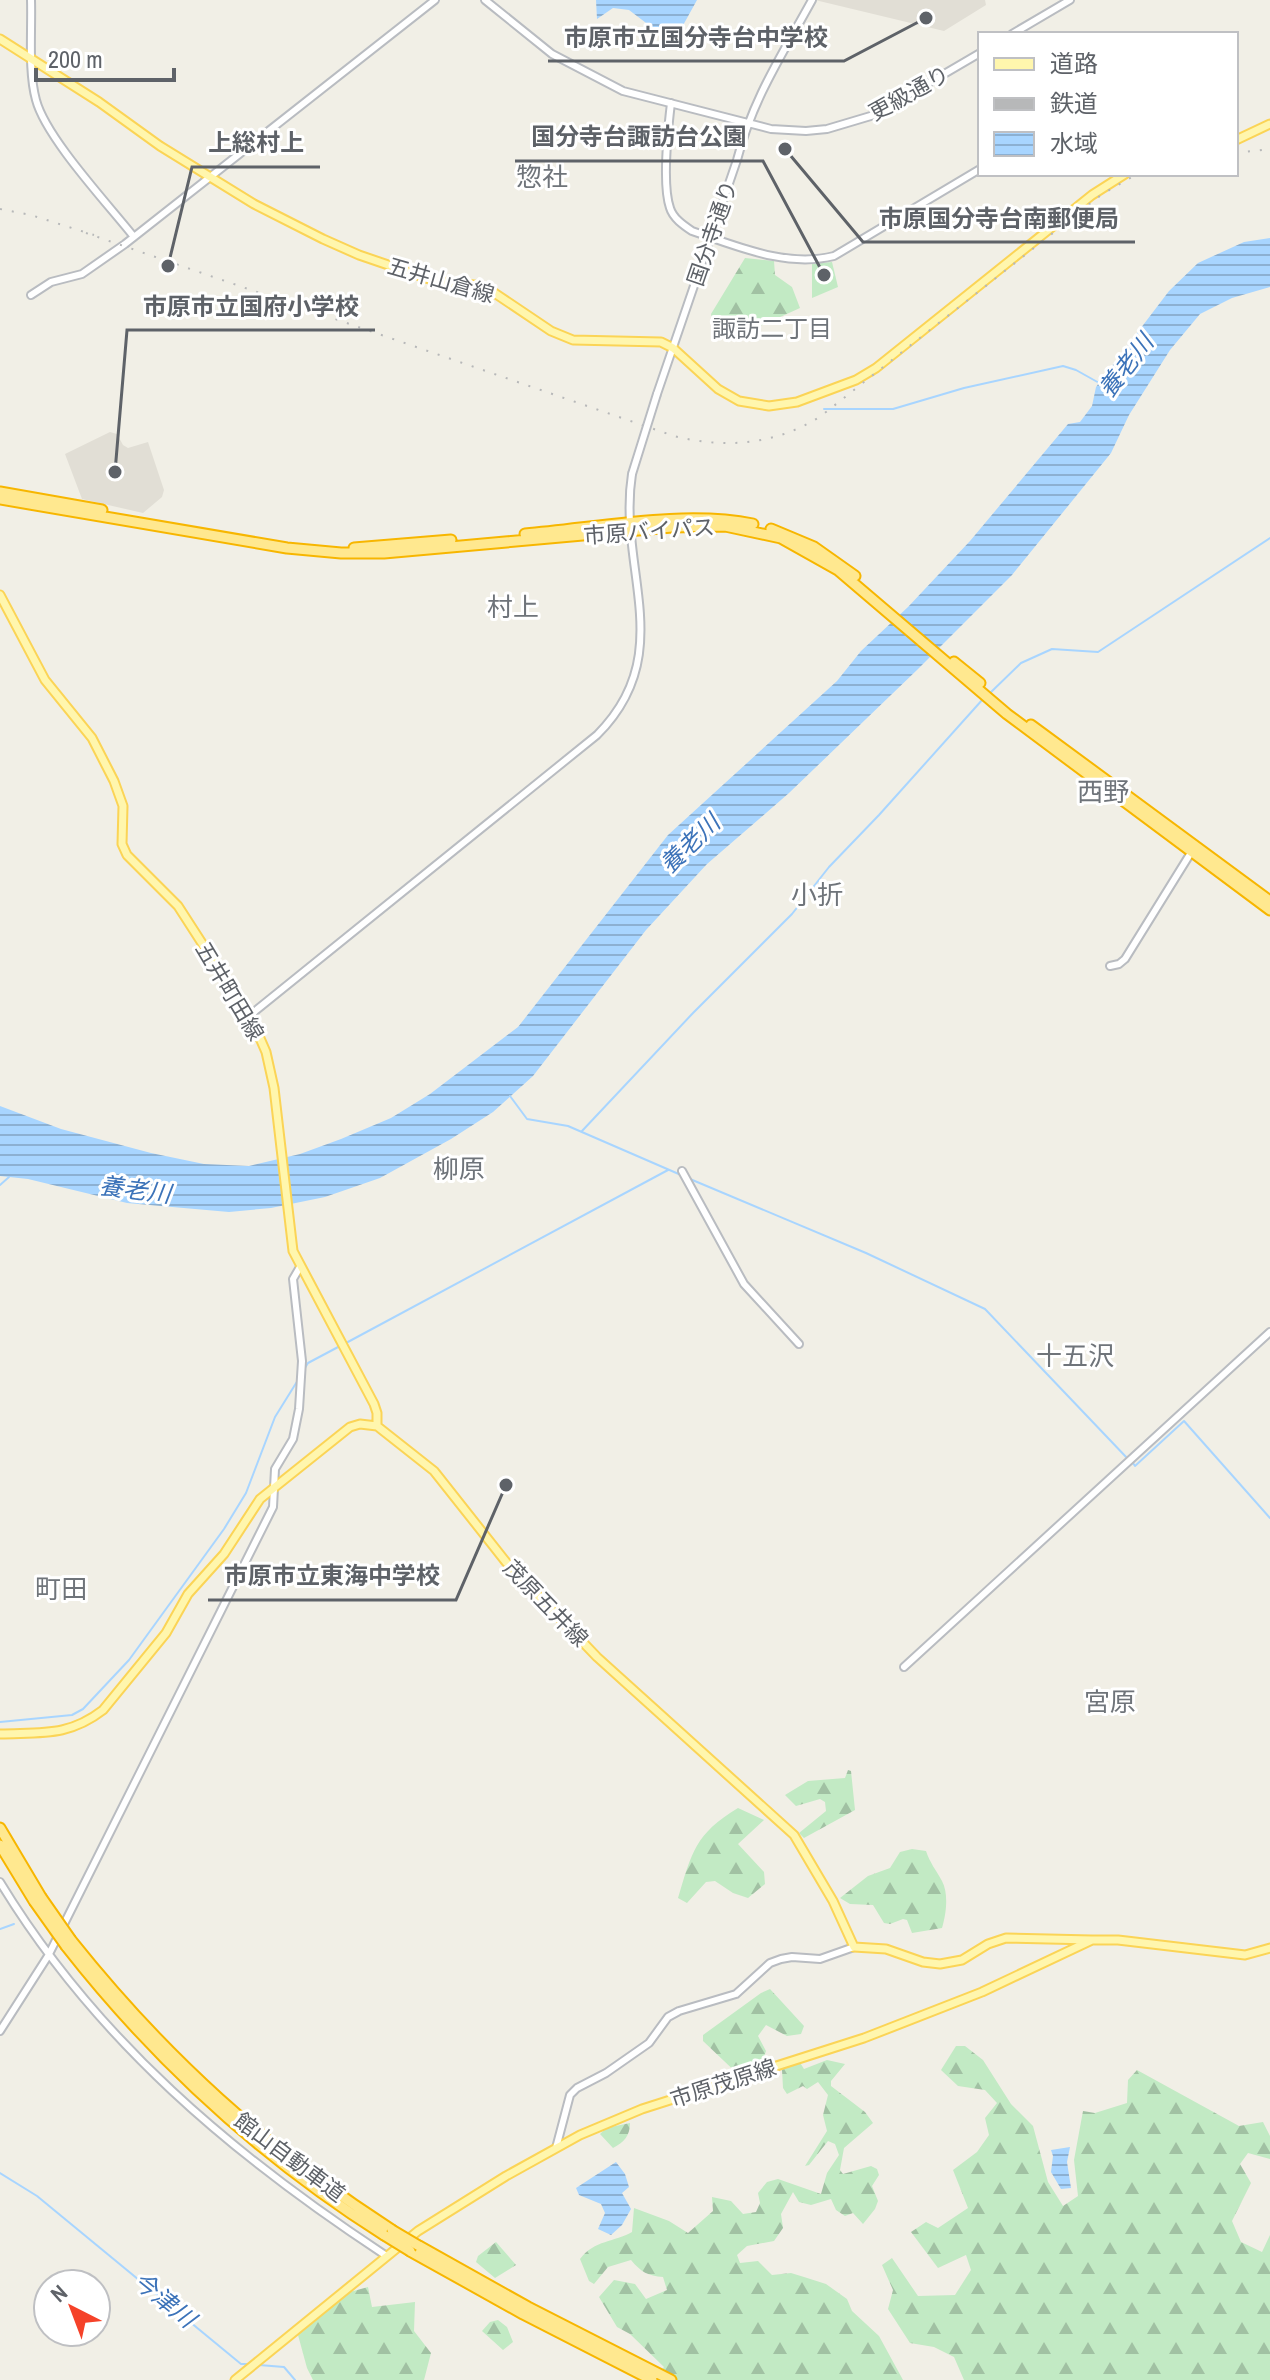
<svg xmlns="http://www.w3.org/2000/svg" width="1270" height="2380" font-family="'Archivo Narrow','Noto Sans JP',sans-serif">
  <defs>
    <pattern id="forest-firs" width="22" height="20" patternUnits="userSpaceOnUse" patternTransform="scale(2)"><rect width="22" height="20" fill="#c2eac4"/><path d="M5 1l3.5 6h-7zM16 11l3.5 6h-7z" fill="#a1c1a3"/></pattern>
    <pattern id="water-rules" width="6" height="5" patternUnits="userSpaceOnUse" patternTransform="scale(2)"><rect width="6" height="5" fill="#a8d5ff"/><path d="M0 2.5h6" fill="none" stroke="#8cb0d2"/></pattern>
  </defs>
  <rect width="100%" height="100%" fill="#f1efe6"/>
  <path fill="#e1ded5" d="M815,0H985L986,5L944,31Z
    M110,432L117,434L123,445L128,448L148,442L164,490L162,497L143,513L82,499L65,454Z"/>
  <path fill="url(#forest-firs)" d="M745,258L774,261L775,275L792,287L800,308L749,331L723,322L713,327L711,314Z
    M848,1770L851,1771L855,1810L804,1838L799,1833L826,1811L825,1802L820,1799L796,1806L785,1795L808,1781L845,1778Z
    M738,1808L764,1820L738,1844L764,1872L765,1884L748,1898L733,1893L715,1881L706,1882L687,1903L678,1898C692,1852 695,1834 738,1808Z
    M912,1849L926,1851C930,1863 936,1870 942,1881C949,1894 946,1915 942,1928L912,1933L907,1920L903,1919L890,1924L884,1923L873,1905L850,1904L840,1898L868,1876L890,1868L900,1852Z
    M770,1989L804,2026L801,2034L787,2036L766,2025L758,2036L766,2051L760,2068L744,2080L703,2041V2035L761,1993Z
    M956,2046H965L983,2060L1011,2104L1033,2126L1048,2182L1063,2206L1078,2196L1074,2160L1083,2111L1095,2113L1127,2103L1128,2080L1137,2070L1239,2126L1263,2122L1270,2136V2159L1248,2153L1240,2164L1251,2183L1232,2221L1241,2242L1262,2252L1270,2235V2380H964L954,2357L934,2347L910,2343L888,2309L893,2290L882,2265L892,2258L918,2296L955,2295L971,2270L966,2255L938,2268L911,2232L926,2222L938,2228L968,2208L953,2170L977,2152L989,2135L985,2118L997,2103L985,2090L958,2086L941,2070Z
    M827,2060L845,2064L831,2081V2086L865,2112L873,2123L844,2148L840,2170L843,2174L871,2166L877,2169L879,2175L872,2186L878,2201L875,2209L863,2224L853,2213L845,2216L836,2210L831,2199L811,2205L799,2202L793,2192L781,2214L783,2228L774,2241L747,2246L737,2255L740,2263L758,2261L772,2275L791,2273L804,2277L826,2284L847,2299L852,2311L879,2336L903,2380H653L664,2367L630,2334L617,2327L599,2297L614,2280L635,2284L646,2299L667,2290L663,2277C648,2276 641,2272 631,2260L608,2267L594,2284L589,2281L580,2259C594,2240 615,2242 632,2232L634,2208L669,2221L688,2233L713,2211L712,2197L731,2201L743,2214L756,2212L760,2203L758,2193L767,2182L778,2179L821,2194L827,2173L839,2155L835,2144L828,2141L809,2165L805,2166L827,2131L823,2115L828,2095L818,2082L807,2089L803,2086L787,2094L783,2088L782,2070L799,2061L804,2069Z
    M630,2123C630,2136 624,2142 613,2148L600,2134L606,2128Z
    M496,2242L516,2265L495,2278L476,2262L478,2256Z
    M368,2287L372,2307L415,2302L414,2331L431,2353L424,2380H313L307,2368L298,2335L339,2295Z
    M498,2320L507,2327L513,2342L503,2350L482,2331L490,2322Z"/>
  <path fill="#c2eac4" d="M832,262L838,287L812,298V264Z"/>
  <path fill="url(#water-rules)" d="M596,0H697L676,38L658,32L629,10L613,8L597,19Z
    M1270,238V287L1232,298L1200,314L1170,350L1129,415L1111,453L1012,575L917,670L789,793L707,864L646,930L533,1076L493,1112L451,1139L380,1178L325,1197L271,1208L229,1212L127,1203L28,1179L0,1176V1106L61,1129L151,1153L204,1164L249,1166L300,1154L341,1139L391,1118L430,1094L518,1027L668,835L837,681L861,651L908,607L970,541L1068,424L1080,422L1092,406L1096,387L1169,291L1198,263L1244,242Z
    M1070,2147L1067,2162L1071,2188L1061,2189L1051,2172L1053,2156L1051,2150Z
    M616,2162L625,2174L629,2187L622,2193L631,2209L622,2225L611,2235L598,2229L605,2213L601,2204L579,2195L576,2188Z"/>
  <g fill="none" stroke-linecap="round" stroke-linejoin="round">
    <path stroke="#a8d5ff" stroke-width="2" d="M824,409H893L964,388L1063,366L1076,370L1101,384
      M988,695L1021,663L1052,649L1098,652L1270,538
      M510,1096L527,1119L568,1126L681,1175
      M582,1131L693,1013L792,914L829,867L879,815L983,699
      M690,1179L866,1253L985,1309L1128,1459
      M0,1185L9,1177
      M346,1343L668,1170
      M303,1371L308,1363L340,1346
      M1133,1463L1135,1466L1184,1421L1270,1518
      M0,1722L72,1715L83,1709L129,1660L224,1529L246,1493L275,1417L298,1380
      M0,1929L14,1924
      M0,2173L37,2196L241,2364H248
      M259,2365L284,2367L295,2380"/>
    <g stroke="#b9bcc1" stroke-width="10">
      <path id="minor" d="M31,0C32,31 28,71 36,100C46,138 108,204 134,237
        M485,0L552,54L623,91L771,129L806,131L827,129L874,115L980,53
        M1012,34L1070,0
        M671,103C668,128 662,185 670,208C673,218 683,225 692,231C737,246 786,268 834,256L980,169
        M31,295L51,282L82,274L125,244L435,0
        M657,394L737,160C753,98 782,55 812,0
        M1110,966L1119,964L1125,959L1192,851
        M249,1016L597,735C679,653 617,569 632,474
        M682,1171L744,1284L799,1344
        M904,1667L1270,1332
        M0,1882C96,2040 233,2155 385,2255
        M0,2031L48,1956L273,1507L275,1469L293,1439L299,1409L302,1361L293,1279L300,1267
        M556,2148L570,2095L577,2088L606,2073L649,2043L668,2017L679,2011L736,1994L770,1963L781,1959L792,1957L820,1959L854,1947"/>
    </g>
    <g stroke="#fbd456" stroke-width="11">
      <path id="major" d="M0,39L99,102L160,146L254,204L323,239L359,255L435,281L474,285L493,292L551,331L573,340L661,342L673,348L718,389L739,401L769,406L797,402L856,380L876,368L1092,195L1125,174
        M1236,140L1270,124
        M0,595L45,680L92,738L114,781L123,806L122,844L127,855L178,906L249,1016L259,1036L266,1052L274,1088L293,1251L374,1404L377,1413V1426
        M0,1734C41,1732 68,1737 103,1710L166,1633L188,1594L224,1554L260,1499L350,1427L360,1424L377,1426L434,1471L506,1562L597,1657L794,1835L833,1901L854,1947L886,1949L923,1962L940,1964L962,1960L988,1944L1006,1938L1092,1940
        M235,2380L418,2231L506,2176L580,2135L642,2109L864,2038L982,1992L1092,1940H1118L1245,1955L1270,1948"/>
    </g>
    <g stroke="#f7b600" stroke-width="13">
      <path id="highway" d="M0,492L102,510
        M0,499L287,548L341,553H384L672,527L725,526L781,538L838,570L1007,714L1270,910
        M771,529L814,547L855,576
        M525,534C597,528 683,510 753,524
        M354,548L451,540
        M954,662L980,683
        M1031,725L1270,901
        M0,1828L41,1897
        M0,1845L34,1901
        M71,1940C166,2059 264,2147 392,2230
        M66,1946C156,2061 261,2157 384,2235
        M419,2246L528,2307L671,2380
        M410,2251L523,2314L652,2380"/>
    </g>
    <use href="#minor" stroke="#fff" stroke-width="6"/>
    <use href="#major" stroke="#fff6ad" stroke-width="7"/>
    <use href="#highway" stroke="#ffe88f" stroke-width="9"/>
    <path stroke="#b7b8b9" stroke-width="2" stroke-dasharray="2 10" stroke-linecap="butt" d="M1236,153L1270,149
      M0,209L31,215L94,235
      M86,233L674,436C725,449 776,445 821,416L1101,195L1137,174"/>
    <g stroke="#b9bcc1" stroke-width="10" stroke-linecap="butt">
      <path id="minor-bridge" d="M632,474L657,394"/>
    </g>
    <g stroke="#f7b600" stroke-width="13" stroke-linecap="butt">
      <path id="highway-bridge" d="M41,1897L71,1940
        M34,1901L66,1946
        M392,2230L419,2246
        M384,2235L410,2251"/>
    </g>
    <use href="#minor-bridge" stroke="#fff" stroke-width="6"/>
    <use href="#highway-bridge" stroke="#ffe88f" stroke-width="9"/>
  </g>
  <g text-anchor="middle" stroke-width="6" stroke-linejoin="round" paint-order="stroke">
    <g font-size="22" fill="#5e6268" stroke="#fff">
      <text transform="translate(909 93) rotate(-29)" y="8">更級通り</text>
      <text transform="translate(712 233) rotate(-71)" y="8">国分寺通り</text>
      <text transform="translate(441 280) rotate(16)" y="8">五井山倉線</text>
      <text transform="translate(649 531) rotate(-4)" y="8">市原バイパス</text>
      <text transform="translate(230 991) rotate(59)" y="8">五井町田線</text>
      <text transform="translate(546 1603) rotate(46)" y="8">茂原五井線</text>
      <text transform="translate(723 2083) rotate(-18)" y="8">市原茂原線</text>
      <text transform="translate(290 2157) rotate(37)" y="8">館山自動車道</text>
    </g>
    <g font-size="24" fill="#6f747a" stroke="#fff">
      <text x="772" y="337">諏訪二丁目</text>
    </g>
    <g font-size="24" font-style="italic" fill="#3c73b9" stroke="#fff">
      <text transform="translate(1126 366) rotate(-52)" y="8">養老川</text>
      <text transform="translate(690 844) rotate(-44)" y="8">養老川</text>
      <text transform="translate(135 1190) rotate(7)" y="8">養老川</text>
      <text transform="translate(164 2300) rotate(39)" y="8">今津川</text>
    </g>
    <g font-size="26" fill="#6f747a" stroke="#fff">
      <text x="542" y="186">惣社</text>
      <text x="513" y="616">村上</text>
      <text x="1103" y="801">西野</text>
      <text x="817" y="904">小折</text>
      <text x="459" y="1178">柳原</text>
      <text x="1075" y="1365">十五沢</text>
      <text x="61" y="1598">町田</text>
      <text x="1110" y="1711">宮原</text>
    </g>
  </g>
  <path fill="none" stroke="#5e6268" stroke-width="3" d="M926 18L844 61H548M824 275L763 161H515M168 266L192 167H320M785 149L863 242H1135M115 472L127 330H375M506 1485L456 1600H208"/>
  <g fill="#5e6268" stroke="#fff" stroke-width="3">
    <circle cx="926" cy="18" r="8"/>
    <circle cx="824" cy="275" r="8"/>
    <circle cx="168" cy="266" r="8"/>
    <circle cx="785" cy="149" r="8"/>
    <circle cx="115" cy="472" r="8"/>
    <circle cx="506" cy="1485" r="8"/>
  </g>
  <g font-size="24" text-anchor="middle" font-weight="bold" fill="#5e6268" stroke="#fff" stroke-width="6" stroke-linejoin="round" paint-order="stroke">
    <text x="696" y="46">市原市立国分寺台中学校</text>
    <text x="639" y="145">国分寺台諏訪台公園</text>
    <text x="256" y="151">上総村上</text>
    <text x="999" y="227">市原国分寺台南郵便局</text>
    <text x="251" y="315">市原市立国府小学校</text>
    <text x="332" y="1584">市原市立東海中学校</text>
  </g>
  <rect x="978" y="32" width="260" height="144" fill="#ffffff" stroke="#bfc0c3" stroke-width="2"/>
  <rect x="994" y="58" width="40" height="12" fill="#fff6ad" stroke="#bfc0c3" stroke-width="2"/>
  <text x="1050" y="72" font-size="24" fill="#5e6268">道路</text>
  <rect x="994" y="98" width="40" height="12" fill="#b7b8b9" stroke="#bfc0c3" stroke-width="2"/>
  <text x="1050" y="112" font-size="24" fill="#5e6268">鉄道</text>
  <rect x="994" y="132" width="40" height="24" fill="url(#water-rules)" stroke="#bfc0c3" stroke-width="2"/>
  <text x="1050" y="152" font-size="24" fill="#5e6268">水域</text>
  <g transform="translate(72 2308) rotate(318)"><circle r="38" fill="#ffffff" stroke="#bfc0c3" stroke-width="2"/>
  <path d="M0-6L14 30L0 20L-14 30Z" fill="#f54229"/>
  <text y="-12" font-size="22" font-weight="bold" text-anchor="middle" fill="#5e6268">N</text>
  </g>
  <path d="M36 68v12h138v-12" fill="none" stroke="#5e6268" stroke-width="4"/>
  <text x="48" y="68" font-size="24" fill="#5e6268" stroke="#ffffff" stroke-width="6" paint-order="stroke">200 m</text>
</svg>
